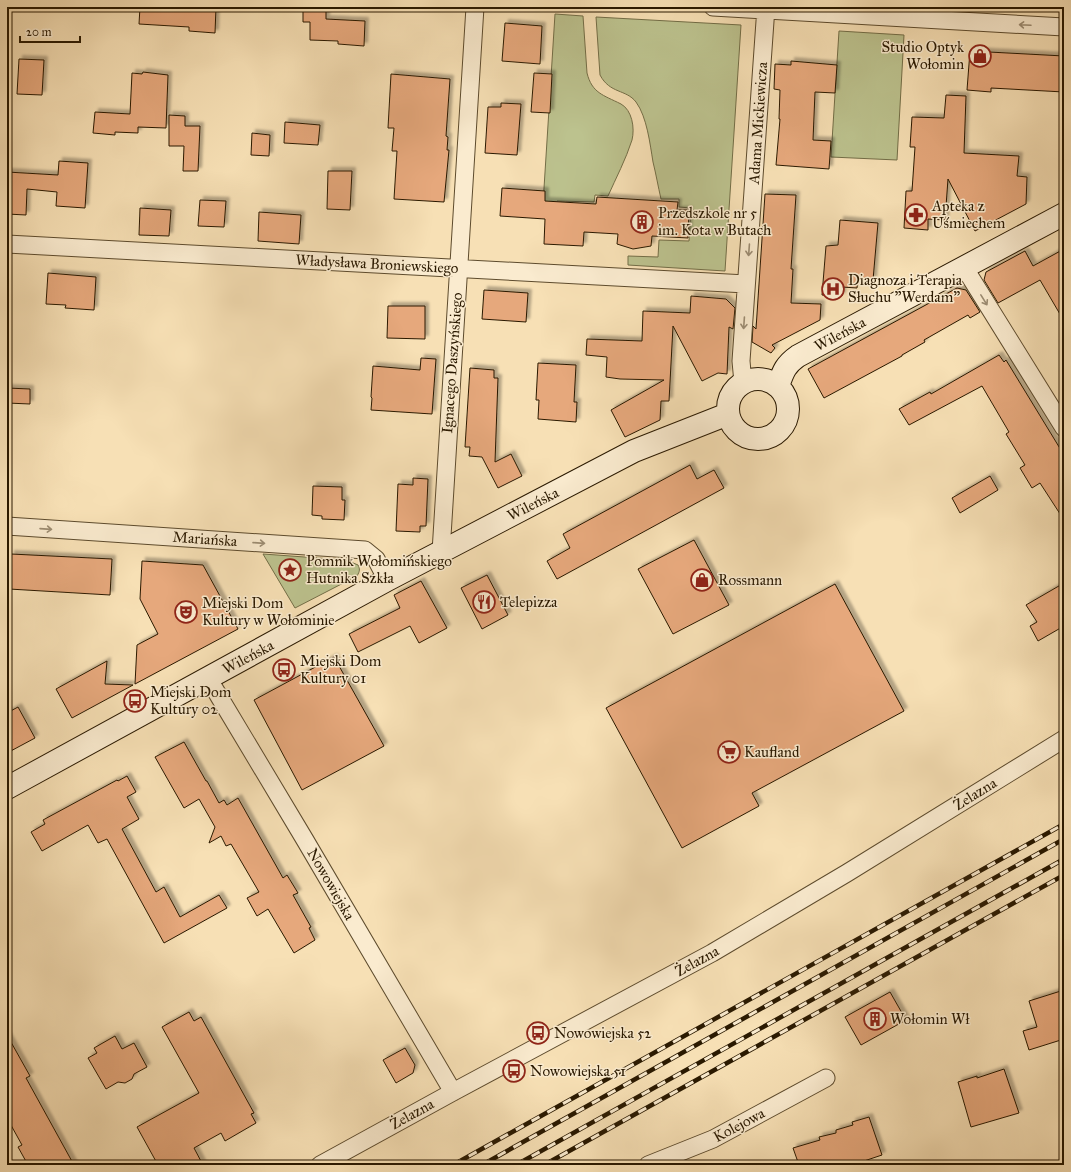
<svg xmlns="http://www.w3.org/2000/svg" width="1071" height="1172" font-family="'IM FELL Great Primer',serif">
  <defs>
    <filter id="shadow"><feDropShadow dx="3.5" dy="-3.5" stdDeviation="1" flood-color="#0004"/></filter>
  </defs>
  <rect width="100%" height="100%" fill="#f7e0b5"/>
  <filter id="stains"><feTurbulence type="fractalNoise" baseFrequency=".005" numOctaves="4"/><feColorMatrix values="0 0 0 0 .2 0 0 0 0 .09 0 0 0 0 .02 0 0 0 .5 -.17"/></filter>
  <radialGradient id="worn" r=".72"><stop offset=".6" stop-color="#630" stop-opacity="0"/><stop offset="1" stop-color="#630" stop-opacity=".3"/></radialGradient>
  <path fill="#bcc28e" stroke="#736e47" d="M555,14L583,16L587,73C592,93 603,95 621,104C632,110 635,128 632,140C626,159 616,178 608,196L595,195L594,202L557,201V205L543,204Z
    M596,17L741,25L725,271L628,265V256L658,257L659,240L689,241L691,208L679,207V199H661C658,186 656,174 653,162C650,144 647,117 636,102C626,89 610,94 600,75Z
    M839,31L904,35L897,160L831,157Z
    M263,554L346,560L358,565C360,569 360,571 357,576L295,608Z"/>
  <path fill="#e6a87c" stroke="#2a1900" filter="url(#shadow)" d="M140,7H216L215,33L189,31V27L139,24Z
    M303,7H326V19L365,21L364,46L338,44V41L310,40V22H303Z
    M505,23L542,26L540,64L502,61Z
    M970,51L1064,56V92L991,88V92L967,90Z
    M19,59L44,60L42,95L17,94Z
    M791,61L837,65L835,93L815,92L813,140L831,141L829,169L776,165L780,119H779L780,90L774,89L775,64L791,65Z
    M143,72L168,75L166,128L138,127V133L115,132V135L93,133L95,112L130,114L132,73L142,74Z
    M534,73L552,74L550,113L531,112Z
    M391,74L450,79L446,136L448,137L447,150H449L444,202L394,199L397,151H392L394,128H388Z
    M946,95L966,96L964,153L1019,156L1017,176L1027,177L1026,204L975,231L948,179L945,220L928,219V230L904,228L906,191H912L915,147H910L912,117L944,118Z
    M501,103L521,104L517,155L485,153L488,107H501Z
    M169,115L185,116V126H200L198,171H183L184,146H169Z
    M285,122L320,125L318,145L284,143Z
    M252,133L270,135L269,156L251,155Z
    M59,161L88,163L85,208L56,206L57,192L27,189L26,215L7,214V172L58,175Z
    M328,171H352L350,210L327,209Z
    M502,188L545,191V201L596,204L597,197L678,202L677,210H689L688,238L652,236L651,246L633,249L617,244L618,234L584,232L583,246L544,244L545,219L500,216Z
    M765,194L796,195L791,269H793L791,303L821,304L820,320L772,345L775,348L771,353L752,342L753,326L756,329Z
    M200,200L226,201L224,227L198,226Z
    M140,208L171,210L169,236L139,235Z
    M259,212L301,215L299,244L258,241Z
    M840,220L878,223L873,280L858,279L857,288L842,287V296L822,295L826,246L838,245Z
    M1064,249V321L1040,280L998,303L984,280L986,272L1025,251L1033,266Z
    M48,273L96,277L94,310L65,308L66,305L46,304Z
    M957,288L966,290L980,312L970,318L968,315L924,340L925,342L902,355V356L824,398L808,369Z
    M484,290L528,293L526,322L482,319Z
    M691,296L726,299L735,308L733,329L729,327L727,374L718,373L702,381L673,326L669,401H661L660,420L625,437L611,410L664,380L620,379L606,377L607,357L586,355L587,339L642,341L643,311L690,313Z
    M388,306H425V339L387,338Z
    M999,355L1004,362L1006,360L1064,455V520L1040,483L1032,488L1020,468L1025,465L1006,434L1009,432L982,386L909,425L899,409L930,392L931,394Z
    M421,358L436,359L432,414L371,410L372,398L371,397L373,366L420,370Z
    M538,363L576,365L574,402H577L576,422L538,419L539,400H536Z
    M470,368L494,370V378H498L495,462L511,454L522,476L498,488L482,457L469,456L470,447H465Z
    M7,388L30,389V404L7,403Z
    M690,465L697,479L714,470L724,488L557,579L547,561L570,548L563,534Z
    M990,476L998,490L960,513L952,498Z
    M413,478L428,479L426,526H420V532L396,531L398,484L413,485Z
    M313,486L342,487V500H345L344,520L322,519V516L312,515Z
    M694,540L729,605L673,634L638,569Z
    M11,554L112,559L110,595L9,589Z
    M142,561L203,565L238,629L135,684L137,645L158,634L140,599Z
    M487,575L508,615L482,629L461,588Z
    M421,581L447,628L419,643L410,626L358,652L349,634L400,608L394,595Z
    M1064,583V626L1038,641L1030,626L1037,622L1026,605Z
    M835,584L904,711L752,793L759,806L682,848L606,708Z
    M334,657L384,746L302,790L254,700Z
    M107,661L105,684L133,685L72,718L56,689Z
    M18,707L35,738L7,753V713Z
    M184,742L206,781H207L219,803L224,800L227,805L238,798L283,878L287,875L298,893L293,895L311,927L309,928L315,940L294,953L268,909L257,916L247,898L259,892L231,844L226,846L221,836L209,843L215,827L199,799L184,808L155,757Z
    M127,776L136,792L127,797L139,819L122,829L156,892L164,887L180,917L219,895L227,908L164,943L107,839L98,843L88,825L42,851L31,832L45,824L43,820L117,780L118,781Z
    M1064,990V1039L1029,1050L1023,1031L1037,1027L1029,1001Z
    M890,992L906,1020L861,1045L845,1017Z
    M189,1012L194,1021L201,1017L254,1113L251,1114L256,1123L225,1141L221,1133L194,1148L203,1165H158L137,1127L199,1093L162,1027Z
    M7,1035L30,1076L26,1078L74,1165H28L18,1147L22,1145L7,1118Z
    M115,1036L122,1049L134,1043L147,1067L134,1074L132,1079L125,1083L118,1082L106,1089L88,1058L97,1053L94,1048Z
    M405,1048L415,1065L413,1073L396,1083L383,1060Z
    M1004,1069L1019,1113L971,1127L958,1082L977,1076V1078Z
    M869,1117L882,1155L852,1165H799L793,1148L820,1140L819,1137L836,1133V1130L853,1125L852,1122Z"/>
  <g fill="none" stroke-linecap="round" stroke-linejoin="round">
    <g stroke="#5d4b2d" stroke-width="19">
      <path id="street" d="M713,7L1064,27
        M7,244L746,284
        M964,267L1064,428
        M743,383L741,361L766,7
        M7,526L365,550L376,559L387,580
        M441,552L475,7
        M208,678L305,840L453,1092
        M320,1165L453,1092L712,953L847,873L1064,739
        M648,1165L713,1139L826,1078"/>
    </g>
    <g stroke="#2a1900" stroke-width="24">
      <path id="secondary" d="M728 409a30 30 0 1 1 60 0a30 30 0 1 1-60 0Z
        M778,386C783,372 785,365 798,356L1064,214
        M7,788L387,580L634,451L728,414"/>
    </g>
    <use href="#street" stroke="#faebcf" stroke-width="17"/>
    <use href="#secondary" stroke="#faebcf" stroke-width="22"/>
    <g stroke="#2a1900" stroke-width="4.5">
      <path id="rail" d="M453,1165L1064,824
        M482,1165L1064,839
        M516,1165L1064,859
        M544,1165L1064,875"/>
    </g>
    <use href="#rail" stroke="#faebcf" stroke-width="3" stroke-dasharray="9" stroke-linecap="butt"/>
  </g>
  <defs><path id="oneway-shaft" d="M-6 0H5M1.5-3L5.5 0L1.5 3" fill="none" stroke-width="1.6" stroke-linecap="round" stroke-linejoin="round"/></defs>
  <g stroke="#9c8c72">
    <use href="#oneway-shaft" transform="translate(1025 25) rotate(-177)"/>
    <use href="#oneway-shaft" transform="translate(749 250) rotate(94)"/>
    <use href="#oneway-shaft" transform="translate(984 300) rotate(58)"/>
    <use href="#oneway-shaft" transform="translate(744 323) rotate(94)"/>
    <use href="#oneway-shaft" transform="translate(46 529) rotate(4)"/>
    <use href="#oneway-shaft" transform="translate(259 543) rotate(4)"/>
  </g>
  <defs>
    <g id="shop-ring" transform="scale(1.15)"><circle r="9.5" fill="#faebcf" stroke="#8f2418" stroke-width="1.5"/><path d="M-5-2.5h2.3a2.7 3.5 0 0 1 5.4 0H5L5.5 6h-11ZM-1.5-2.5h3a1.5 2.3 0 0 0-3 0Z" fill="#8f2418"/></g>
    <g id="pharmacy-ring" transform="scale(1.15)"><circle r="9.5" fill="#faebcf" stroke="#8f2418" stroke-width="1.5"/><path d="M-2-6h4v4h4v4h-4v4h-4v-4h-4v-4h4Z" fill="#8f2418"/></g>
    <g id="building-ring" transform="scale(1.15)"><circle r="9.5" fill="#faebcf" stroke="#8f2418" stroke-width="1.5"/><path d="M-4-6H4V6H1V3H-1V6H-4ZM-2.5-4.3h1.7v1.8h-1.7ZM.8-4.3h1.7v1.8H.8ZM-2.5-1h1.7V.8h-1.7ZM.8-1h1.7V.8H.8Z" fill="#8f2418"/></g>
    <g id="hospital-ring" transform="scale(1.15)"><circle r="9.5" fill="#faebcf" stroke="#8f2418" stroke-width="1.5"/><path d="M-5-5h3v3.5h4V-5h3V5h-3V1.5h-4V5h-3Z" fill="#8f2418"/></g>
    <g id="sight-ring" transform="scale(1.15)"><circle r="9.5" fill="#faebcf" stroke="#8f2418" stroke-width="1.5"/><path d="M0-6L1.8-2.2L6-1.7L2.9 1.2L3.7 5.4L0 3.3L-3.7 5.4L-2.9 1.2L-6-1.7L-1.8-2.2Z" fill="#8f2418"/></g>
    <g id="restaurant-ring" transform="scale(1.15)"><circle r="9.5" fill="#faebcf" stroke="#8f2418" stroke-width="1.5"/><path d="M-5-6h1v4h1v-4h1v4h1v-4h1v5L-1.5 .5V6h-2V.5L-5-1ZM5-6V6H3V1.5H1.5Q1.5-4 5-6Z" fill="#8f2418"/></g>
    <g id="theatre-ring" transform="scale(1.15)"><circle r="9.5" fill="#faebcf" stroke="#8f2418" stroke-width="1.5"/><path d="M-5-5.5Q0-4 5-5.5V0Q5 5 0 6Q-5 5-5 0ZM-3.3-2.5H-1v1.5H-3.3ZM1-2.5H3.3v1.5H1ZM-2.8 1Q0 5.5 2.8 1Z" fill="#8f2418"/></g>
    <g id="bus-ring" transform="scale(1.15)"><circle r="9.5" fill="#faebcf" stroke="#8f2418" stroke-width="1.5"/><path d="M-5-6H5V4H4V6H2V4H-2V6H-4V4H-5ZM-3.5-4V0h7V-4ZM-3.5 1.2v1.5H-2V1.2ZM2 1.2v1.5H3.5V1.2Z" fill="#8f2418"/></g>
    <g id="supermarket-ring" transform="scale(1.15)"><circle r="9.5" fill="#faebcf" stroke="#8f2418" stroke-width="1.5"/><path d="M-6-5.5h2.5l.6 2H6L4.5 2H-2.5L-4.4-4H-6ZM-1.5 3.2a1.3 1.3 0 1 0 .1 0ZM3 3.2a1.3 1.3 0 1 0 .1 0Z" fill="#8f2418"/></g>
  </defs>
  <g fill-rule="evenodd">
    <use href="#shop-ring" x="980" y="56"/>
    <use href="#pharmacy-ring" x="916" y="215"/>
    <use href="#building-ring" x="642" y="222"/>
    <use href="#hospital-ring" x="833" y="289"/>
    <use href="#sight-ring" x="290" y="570"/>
    <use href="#shop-ring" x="702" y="580"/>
    <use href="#restaurant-ring" x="484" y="602"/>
    <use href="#theatre-ring" x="186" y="612"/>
    <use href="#bus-ring" x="284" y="670"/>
    <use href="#bus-ring" x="135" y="701"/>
    <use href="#supermarket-ring" x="729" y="752"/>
    <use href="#building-ring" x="875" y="1019"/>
    <use href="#bus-ring" x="538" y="1033"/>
    <use href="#bus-ring" x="514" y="1071"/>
  </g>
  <g text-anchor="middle" stroke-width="3" stroke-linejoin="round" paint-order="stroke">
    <g font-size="15" fill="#2a1900" stroke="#faebcf" text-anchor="start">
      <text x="964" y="52" text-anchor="end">Studio Optyk<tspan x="964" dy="17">Wołomin</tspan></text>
      <text x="932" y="211">Apteka z<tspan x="932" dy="17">Uśmiechem</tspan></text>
      <text x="658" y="218">Przedszkole nr 5<tspan x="658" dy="17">im. Kota w Butach</tspan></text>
      <text x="848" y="285">Diagnoza i Terapia<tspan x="848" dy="17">Słuchu "Werdam"</tspan></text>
      <text x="306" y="566">Pomnik Wołomińskiego<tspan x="306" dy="17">Hutnika Szkła</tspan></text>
      <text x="718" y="585">Rossmann</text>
      <text x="500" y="607">Telepizza</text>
      <text x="202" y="608">Miejski Dom<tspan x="202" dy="17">Kultury w Wołominie</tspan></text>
      <text x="300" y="666">Miejski Dom<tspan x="300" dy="17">Kultury 01</tspan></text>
      <text x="150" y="697">Miejski Dom<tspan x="150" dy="17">Kultury 02</tspan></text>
      <text x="744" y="757">Kaufland</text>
      <text x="890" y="1024">Wołomin Wł</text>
      <text x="554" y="1038">Nowowiejska 52</text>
      <text x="530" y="1076">Nowowiejska 51</text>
    </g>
    <g font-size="15" fill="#2a1900" stroke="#faebcf">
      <text transform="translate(758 123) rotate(-86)" y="5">Adama Mickiewicza</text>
      <text transform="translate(377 264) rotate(3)" y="5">Władysława Broniewskiego</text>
      <text transform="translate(840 334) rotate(-28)" y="5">Wileńska</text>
      <text transform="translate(452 363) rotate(-86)" y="5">Ignacego Daszyńskiego</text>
      <text transform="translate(533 504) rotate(-27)" y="5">Wileńska</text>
      <text transform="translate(205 539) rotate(4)" y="5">Mariańska</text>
      <text transform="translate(248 657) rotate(-28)" y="5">Wileńska</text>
      <text transform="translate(975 794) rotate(-32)" y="5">Żelazna</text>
      <text transform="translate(331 884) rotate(60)" y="5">Nowowiejska</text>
      <text transform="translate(697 961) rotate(-29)" y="5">Żelazna</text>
      <text transform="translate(412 1114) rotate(-29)" y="5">Żelazna</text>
      <text transform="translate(739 1125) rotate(-28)" y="5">Kolejowa</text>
    </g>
  </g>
  <rect width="1071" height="1172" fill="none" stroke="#f7e0b5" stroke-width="24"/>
  <rect x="8" y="8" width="1055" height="1156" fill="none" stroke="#2a1900" stroke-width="2"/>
  <rect x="12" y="12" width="1047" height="1148" fill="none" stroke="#2a1900"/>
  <path d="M20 36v6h60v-6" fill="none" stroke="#2a1900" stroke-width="2"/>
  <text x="26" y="36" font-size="12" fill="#2a1900" stroke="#faebcf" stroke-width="3" paint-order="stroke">20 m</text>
  <rect width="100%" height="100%" filter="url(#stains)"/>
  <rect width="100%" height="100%" fill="url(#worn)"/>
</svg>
